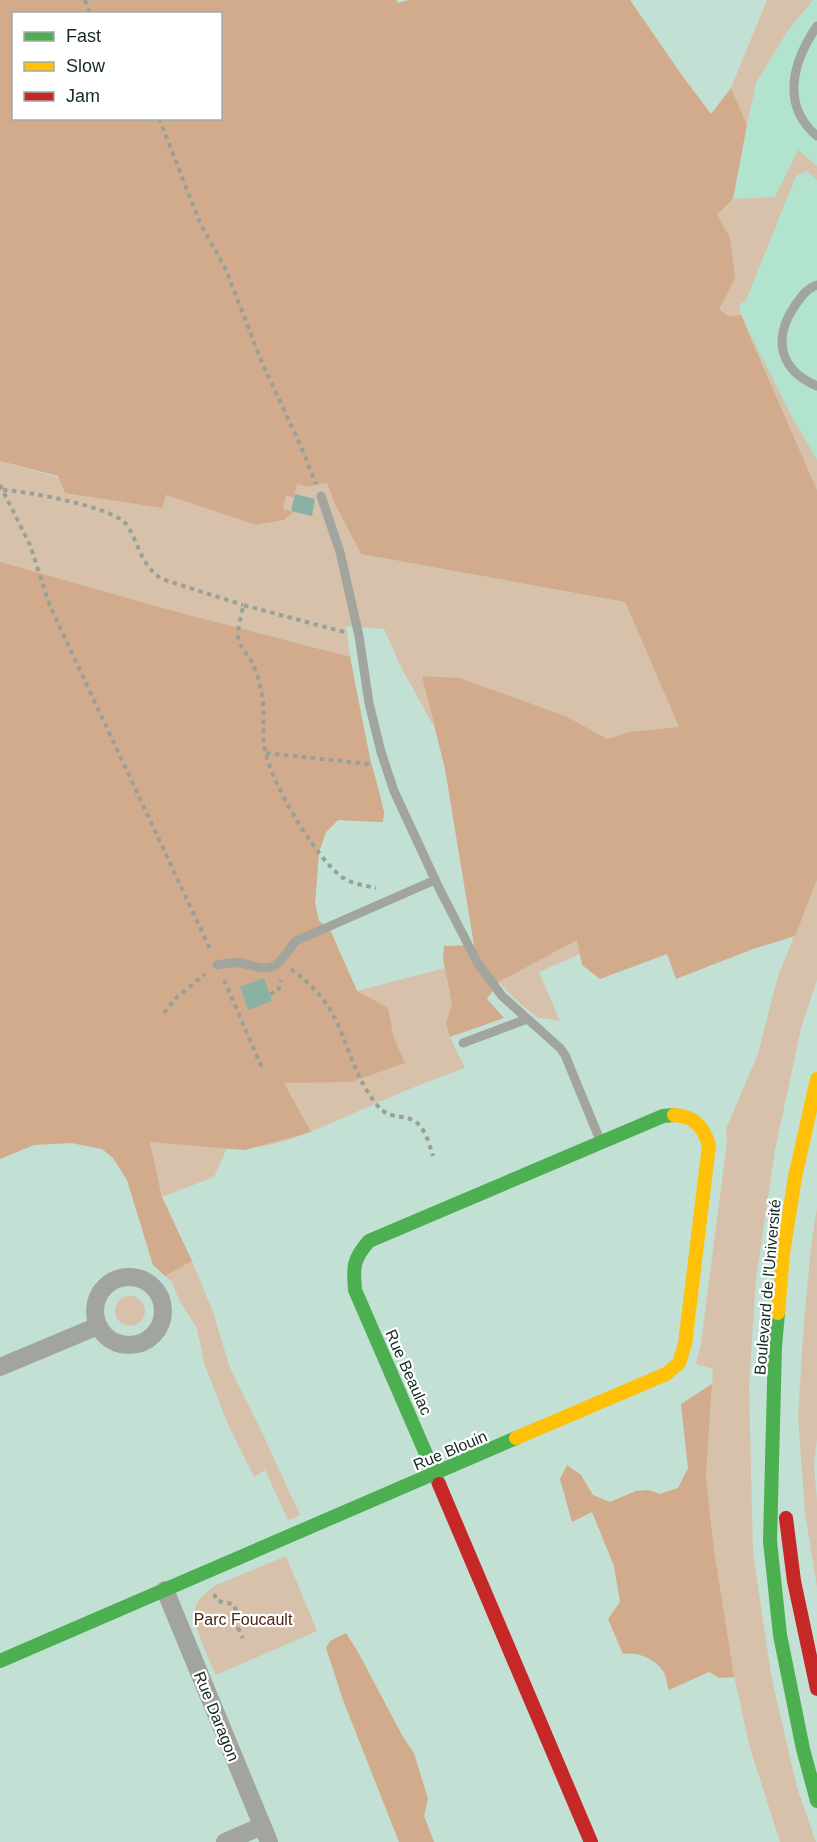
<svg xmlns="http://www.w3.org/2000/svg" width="817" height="1842" font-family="Helvetica,sans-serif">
  <rect width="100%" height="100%" fill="#c2e0d3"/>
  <path fill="#b1e3ce" d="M813,0H817V490L741,315L717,215L733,199L756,83L788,30Z"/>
  <path fill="#d7c1aa" d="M767,0H813L788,30L756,83L747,125L731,88Z
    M798,150L817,166V180L807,171L796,176L746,300L739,305L741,315L792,417L817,460V490L742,315L728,316L718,309L717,215L733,199L775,197Z
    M0,461L164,507L166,495L256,525L284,520L292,512L283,510L286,496L297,484L308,487L327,483L335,504L361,554L625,602L679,727L629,732L607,739L568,717L460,678L423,676L434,727L401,667L384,629L346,626C351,670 360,715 370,759C375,779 385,801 383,822L338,820L326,832L319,852L315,903L319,920L331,932L357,991L445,968L452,1004L446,1023L450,1037L465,1068C438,1078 410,1088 384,1100C337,1119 279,1153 227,1148L214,1177L162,1197L150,1142L0,832Z
    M817,880V980L801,1028L775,1150L756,1278L749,1386L753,1553L771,1675L797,1788L816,1842H780L750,1748L728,1649L714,1550L706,1477L713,1369L696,1364L701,1344L727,1141L726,1129L758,1054L778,976Z
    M577,940L580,954L539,972L560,1021L537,1017L519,1003L499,982Z
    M817,1208V1438L814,1466L817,1501V1587L805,1513L798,1416L804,1321L811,1247Z
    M192,1261L213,1312L230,1368L258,1424L300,1515L288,1520L265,1470L254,1477L227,1422L204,1363L197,1328L179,1300L172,1282L165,1276Z
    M115 1311a15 15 0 1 1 30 0a15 15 0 1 1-30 0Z
    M286,1556L317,1631L216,1675C209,1658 188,1620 197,1603C201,1596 208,1591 214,1586Z"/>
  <path fill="#d1ab8b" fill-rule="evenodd" d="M0,0H396L398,3L409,0H630L681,74L711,114L731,88L747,125L733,199L717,215L730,238L735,278L719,309L728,316L741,315L817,490V880L795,936L753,949L676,979L667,954L600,979L582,965L577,940L499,982L487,999L504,1018L450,1037L446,1023L452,1004L443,959L444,946L474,945L445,769L422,676L460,678L568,717L607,739L629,732L679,727L625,602L361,554L335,504L327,483L308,487L297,484L294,497L286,496L283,509L293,512L284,520L256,525L166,495L163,508L65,493L58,476L0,461ZM14,14H220V118H14Z
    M0,562L177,612L350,657L370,758L384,812L383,822L338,820L326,832L319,852L315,903L319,921L331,932L357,991L388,1008L394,1039L405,1063L351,1082L284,1083L311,1132L245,1150L150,1142L162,1197L192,1261L165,1276L153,1265L127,1180L113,1158L102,1149L71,1143L34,1145L0,1159Z
    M712,1384L706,1477L714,1550L734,1677L719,1678L709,1672L669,1690C667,1684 666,1675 663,1671C654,1658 637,1652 623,1654L608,1619L620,1602L614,1566L592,1512L572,1522L560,1479L567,1465L581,1475L593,1495L610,1502L636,1491L648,1490L660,1494L678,1488L688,1468L681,1404Z
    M346,1633L358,1652L403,1737L414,1753L428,1799L424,1816L434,1842H399L343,1700L326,1648L330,1641Z"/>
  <path fill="#8ab2a4" d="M295,494L315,499L312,516L291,511Z
    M264,978L272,1001L248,1010L240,987Z"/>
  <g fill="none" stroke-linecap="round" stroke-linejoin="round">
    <path stroke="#98a199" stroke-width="4" stroke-dasharray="4.5 4.5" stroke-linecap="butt" d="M85,0L90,14
      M159,118L200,223L226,270L263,365L300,444L316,484
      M0,485L30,545L50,606L211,951
      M3,490C25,491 115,507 127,525C139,544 141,566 162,579L243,605
      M344,632L243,605C242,615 238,626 238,636C239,646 246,652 251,660C255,668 258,677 260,686C266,706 262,725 264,745C269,780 311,850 338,874C349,884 363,885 376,888
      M266,753L370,764
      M291,969C307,981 322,995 332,1013C350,1045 352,1074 377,1105C391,1123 408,1111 420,1126C427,1134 430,1147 433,1156
      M224,980L263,1070
      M270,994L278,991L281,980
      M164,1013L176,998L205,974
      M214,1594L217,1601L233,1604L244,1625L238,1628L243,1638"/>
    <path stroke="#a1a59d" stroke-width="9" d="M817,26C793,61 780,105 817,136
      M817,285C806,289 800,298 794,307C772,340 781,371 817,386
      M321,496L340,552L359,636L369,703L381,752L394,791L438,886L477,962L502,996L560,1048L565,1055L600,1140
      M217,965C226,963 233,962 241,963C252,965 264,971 274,966C283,962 289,948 296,941L435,880
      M463,1043L527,1019"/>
    <path stroke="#a1a59d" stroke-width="18" d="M95 1311a34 34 0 1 1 68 0a34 34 0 1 1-68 0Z
      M0,1367L98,1326
      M165,1590L269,1842
      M225,1842L262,1826"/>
    <path stroke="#4caf50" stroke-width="14" d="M778,1313L775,1346L770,1541L780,1635L803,1749L817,1801
      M439,1484L355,1290C353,1267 353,1259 369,1241L663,1116L674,1115
      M0,1661L516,1438"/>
    <path stroke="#ffc107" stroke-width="14" d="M778,1313L783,1254L795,1177L817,1079
      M516,1438L666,1374L679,1363L685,1344L709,1145C703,1126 694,1116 674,1115"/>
    <path stroke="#c62828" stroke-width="14" d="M439,1484L591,1842
      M786,1518L794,1581L817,1689"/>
  </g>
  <g text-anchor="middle" stroke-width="4.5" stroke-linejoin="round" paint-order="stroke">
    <g font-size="16" fill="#142a22" stroke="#fff">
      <text transform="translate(767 1287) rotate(-85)" y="6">Boulevard de l'Université</text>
      <text transform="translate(409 1372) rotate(66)" y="6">Rue Beaulac</text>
      <text transform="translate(450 1450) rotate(-23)" y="6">Rue Blouin</text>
      <text transform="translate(217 1716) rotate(68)" y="6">Rue Daragon</text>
    </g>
    <g font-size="16" fill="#4a2410" stroke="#fff">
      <text x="243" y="1625">Parc Foucault</text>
    </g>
  </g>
  <rect x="12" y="12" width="210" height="108" fill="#ffffff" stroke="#a1aaa7" stroke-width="1.5"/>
  <rect x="24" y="32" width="30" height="9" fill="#4caf50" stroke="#a1aaa7" stroke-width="1.5"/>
  <text x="66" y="42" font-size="18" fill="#142a22">Fast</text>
  <rect x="24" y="62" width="30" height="9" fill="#ffc107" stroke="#a1aaa7" stroke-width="1.5"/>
  <text x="66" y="72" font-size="18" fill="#142a22">Slow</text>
  <rect x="24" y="92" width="30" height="9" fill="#c62828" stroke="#a1aaa7" stroke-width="1.5"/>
  <text x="66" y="102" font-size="18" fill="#142a22">Jam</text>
</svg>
